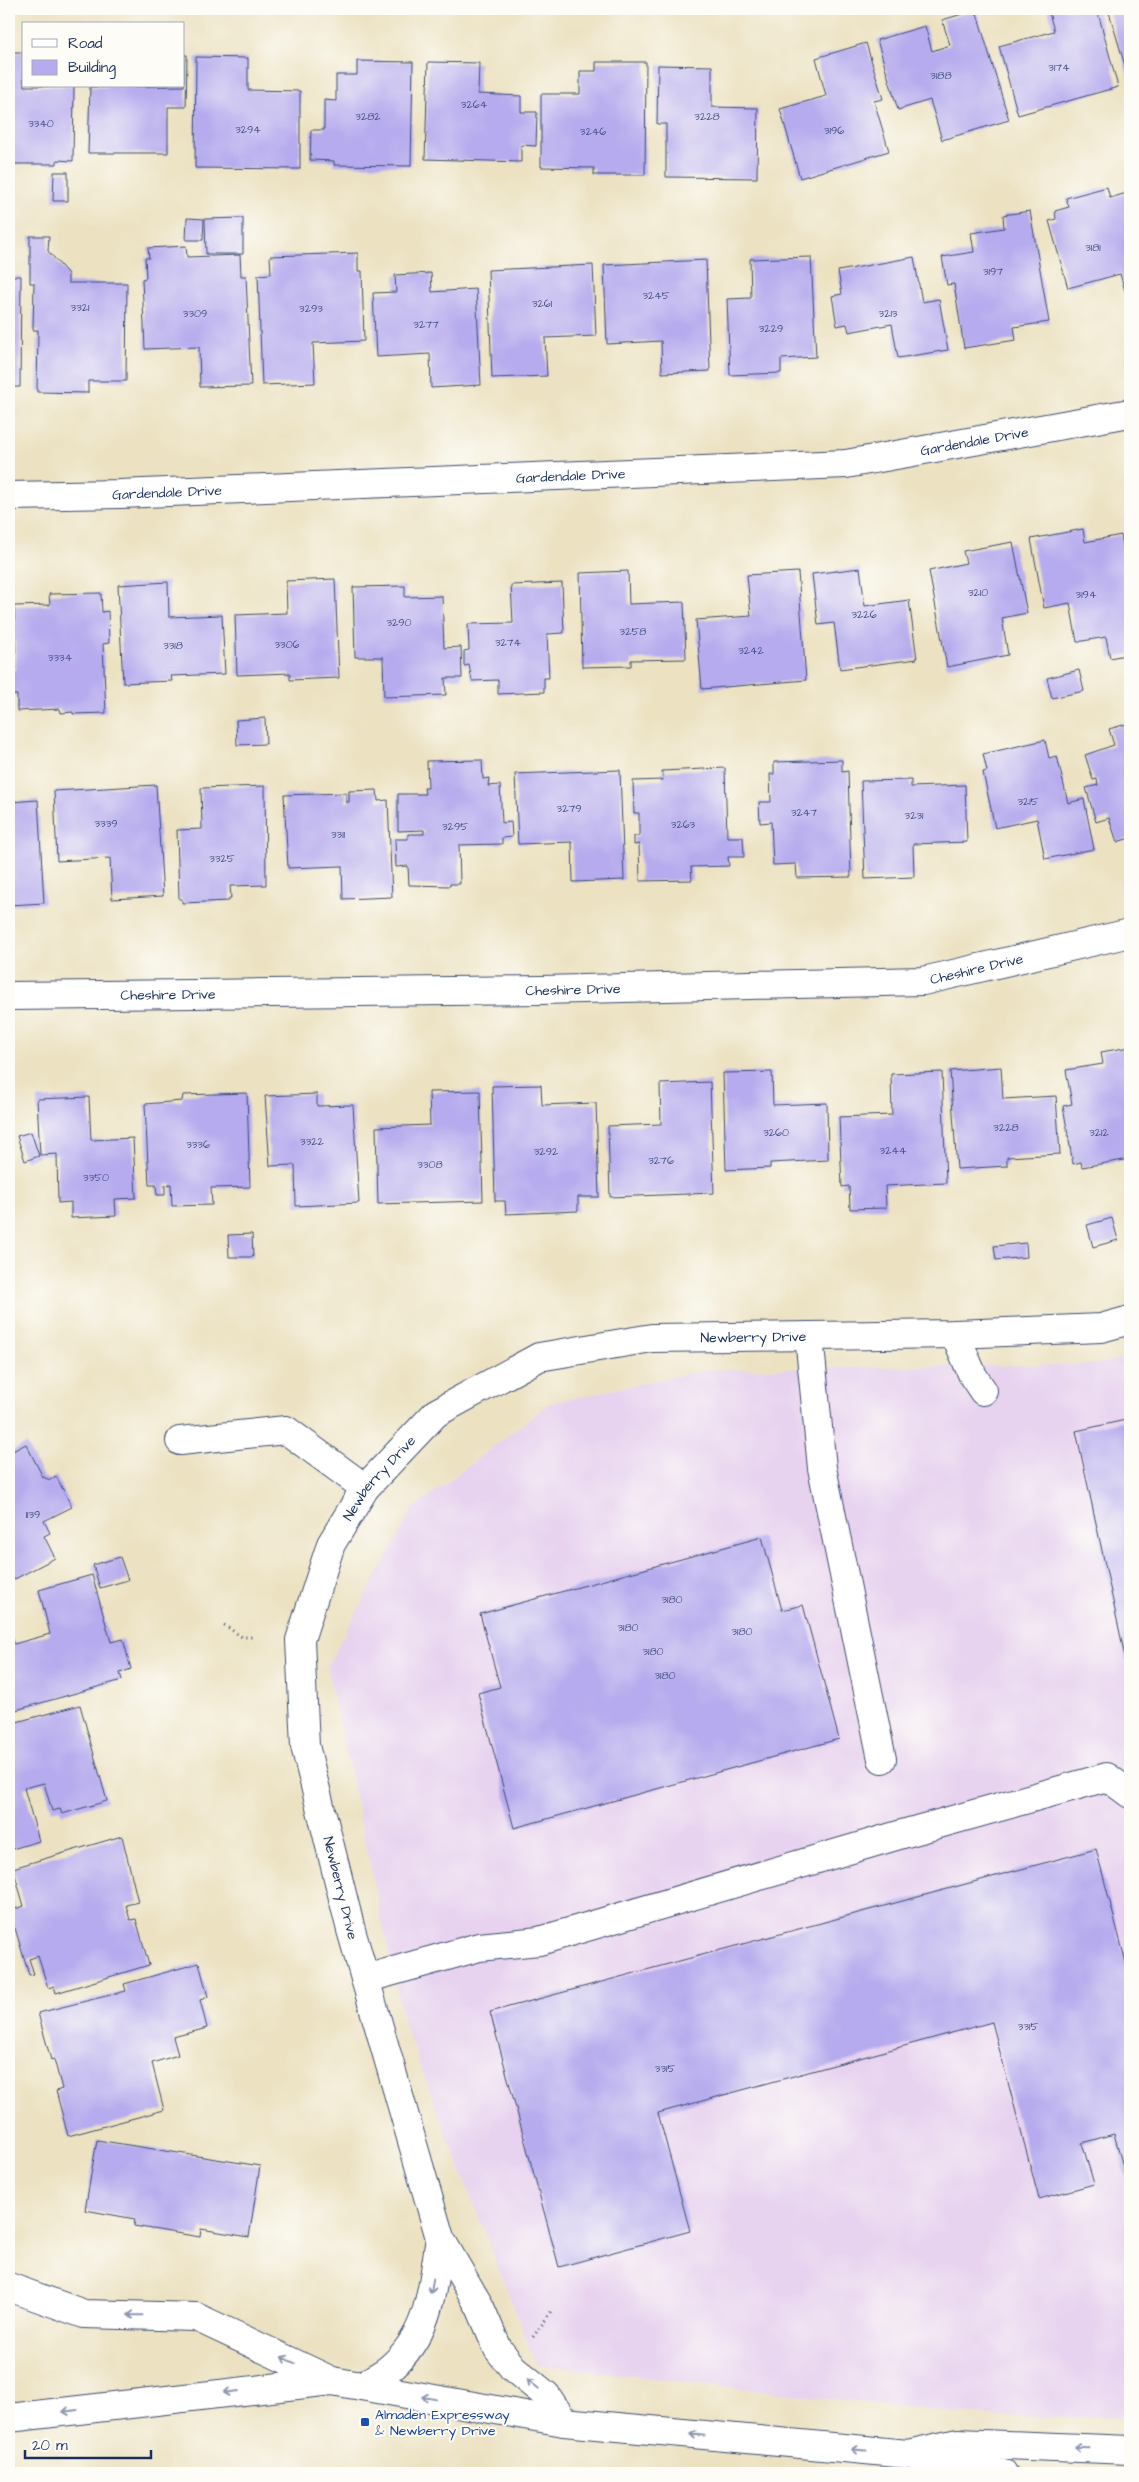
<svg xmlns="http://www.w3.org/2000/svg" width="1139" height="2482" font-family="'Architects Daughter',sans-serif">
  <rect width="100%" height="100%" fill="#fdfcf7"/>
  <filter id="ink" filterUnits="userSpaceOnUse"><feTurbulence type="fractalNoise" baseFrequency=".02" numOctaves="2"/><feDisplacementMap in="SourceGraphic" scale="10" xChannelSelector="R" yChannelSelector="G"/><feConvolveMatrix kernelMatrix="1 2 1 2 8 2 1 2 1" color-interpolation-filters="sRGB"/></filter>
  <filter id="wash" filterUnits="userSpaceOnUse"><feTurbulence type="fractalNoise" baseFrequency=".0096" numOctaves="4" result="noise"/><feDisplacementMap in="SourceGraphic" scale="20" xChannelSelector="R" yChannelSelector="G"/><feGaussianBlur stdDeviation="1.12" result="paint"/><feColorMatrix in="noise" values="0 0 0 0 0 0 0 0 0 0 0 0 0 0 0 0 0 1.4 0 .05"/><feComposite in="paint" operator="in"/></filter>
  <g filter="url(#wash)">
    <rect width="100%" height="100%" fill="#ece2c2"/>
    <path fill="#e7d2ef" d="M1130,1357V2416L998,2418L536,2365L404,2024L327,1666L413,1509L550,1403L705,1370L1097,1364Z"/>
    <g id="blocks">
      <path fill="#b6abee" d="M1048,9H1097L1118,87L1018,115L999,46L1054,31Z
        M1108,9H1130V79H1129Z
        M976,10L1009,120L942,140L930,100L898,110L877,40L925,26L932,51L950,45L942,20Z
        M866,43L883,99L874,101L889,151L800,178L780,109L826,96L816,58Z
        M9,52H22L24,86H74L73,161L57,160V164H9Z
        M184,55H187L186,107H168V153H88L90,87L184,86Z
        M196,57L248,58V90L300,91V169L195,168Z
        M357,61L413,62L411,166L334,165V161L310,160L311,130H324V100L336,101V75H357Z
        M428,62L479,63L478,94L521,96V112H537L536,146L521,145V162L425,159Z
        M596,62H646L645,175H594V168L541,167V94H580V71H596Z
        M658,65L712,66V107L758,108L757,178L666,177V124H657Z
        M54,172H68V201H53Z
        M1107,187L1110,198L1130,192V308L1120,274L1068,288L1049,221L1056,219L1055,211L1069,207L1066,198Z
        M1030,211L1049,322L1014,327L1016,340L964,348L954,284L947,285L942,257L974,252L971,233L1004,228L1003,215Z
        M187,218L204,219L203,240H186Z
        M243,218V254H206L205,219Z
        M30,236H49L48,251L68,274V283H127L126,381H88V393L37,392L38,330H33L34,283H30Z
        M186,246L187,257L240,255L241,276H246L251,386L200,387L199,347L145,349L142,279L146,278L145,258H149L148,248Z
        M358,253V271H362L364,341L313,343L315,383L262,385L258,275L271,274L270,256Z
        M811,257L816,357L781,359V373L730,375L727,299L751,298L750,259Z
        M914,257L922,302L939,299L948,350L898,358L892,324L849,332L847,324L837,326L832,296L842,294L838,271Z
        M706,260L710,371L662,373L661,341L607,344L604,265Z
        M593,265L596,336L545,338L547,376L492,378L488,270Z
        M431,273L432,292L476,289L481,385L431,388L430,354L376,357L373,293L396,292L395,275Z
        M9,276H21L20,387H9Z
        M1083,529L1085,542L1121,535L1130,585V654L1110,658L1106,637L1077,642L1070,603L1044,608L1031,539Z
        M1013,542L1027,613L1002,618L1008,655L947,667L929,571L966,563L963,551Z
        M860,568L865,606L909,600L917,659L840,669L834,623L818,625L812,574Z
        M628,571L629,604L684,602L686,659L631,660V666L582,667L580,573Z
        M798,572L806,680L702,689L696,620L751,616L747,575Z
        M335,579L339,678L290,680V673L237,675L235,615L287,613L286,581Z
        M168,582L169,617L222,615L225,674L171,676L172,681L123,683L118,585Z
        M562,583L564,633L547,634L549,678H544V692L498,694V680L472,681L469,665L464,666V651L469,650L468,624L513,623L511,585Z
        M405,586V597L442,596L444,648L461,647L462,678H445L446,695L384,697L383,657H355L353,587Z
        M101,593L102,612L108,611L109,643L103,644L106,713L73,714V712L61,713L60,709L17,711V695H9V670H16L14,606L50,605L49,594Z
        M1079,670L1084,691L1052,698L1047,678Z
        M265,718L266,744L237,745L236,720Z
        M1130,723V838L1117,842L1109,818L1096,822L1086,788L1098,785L1097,779L1093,780L1085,755L1114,745L1109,729Z
        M1045,740L1049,758L1057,756L1068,803L1084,799L1094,849L1045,859L1037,819L995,828L983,772L987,771L983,754Z
        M482,760L483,779L489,778L488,786L500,785L502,823L511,822L512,837L502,838V844L459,845L460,884H450V886L409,885L408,866L396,867L395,839H408V834H424V830L398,831V794H425L424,788H428L427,761Z
        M842,760V772L848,771L851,877L797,878L796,864L773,865L771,822L760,823L759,802H771L770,774H774V762Z
        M725,768L727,837H743L744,857H728L729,866L691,867L692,880L640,881L639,844L634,845V836H639V813H634L633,781L663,780L662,771Z
        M620,770L624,880L573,882L572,842L518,844L515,774Z
        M911,780V787L965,785L967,842L913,844L914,877L865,879L861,781Z
        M156,785L163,896L112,899L110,858L57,861L54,791Z
        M265,786L266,885L230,886L231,898H229V901L182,903V899H179L177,830L202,829L201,788Z
        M377,790L378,801L388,800L392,897L343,899L342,866L288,868L284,795L346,793V802H349V791Z
        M38,800L44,903L9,905V802Z
        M1130,1047V1159L1082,1167L1081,1162L1073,1164L1063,1106L1072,1104L1066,1070L1103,1064L1101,1052Z
        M1001,1067L1003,1099L1056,1096L1060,1154L1007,1157V1166L957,1169L950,1071Z
        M772,1072L773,1105L827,1103L828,1160L770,1163V1168L726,1170L723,1073Z
        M942,1072L946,1183L885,1186L886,1208L850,1209L849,1186L842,1187L839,1117L892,1115L891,1074Z
        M710,1082L714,1193L610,1197L608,1126L661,1124L660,1084Z
        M541,1085L542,1105L596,1103L599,1197H578V1211L506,1214L505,1201H495L492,1086Z
        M480,1091L483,1201L378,1204L376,1127L430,1125L429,1092Z
        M247,1093L250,1187L211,1188L212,1205L172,1206L171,1184L165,1185V1195H157L156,1185H149L145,1104L182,1101L183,1095Z
        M317,1094V1106L353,1105L359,1203L296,1206L295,1165L270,1166L265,1096Z
        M89,1097L91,1140L133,1138L136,1198L115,1199L116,1216L71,1218V1202L58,1203L57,1154L40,1155L37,1099Z
        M31,1132L39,1156L25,1161L17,1136Z
        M1112,1218L1118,1240L1093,1247L1087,1225Z
        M252,1234L253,1257H229L228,1235Z
        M1026,1243L1027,1257L996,1260L994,1246Z
        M1130,1419V1674L1129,1675L1076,1431Z
        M26,1444L43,1477L50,1480L56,1476L72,1507L44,1521L50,1533L44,1536L55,1558L9,1582V1453Z
        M762,1537L782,1610L803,1605L839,1739L514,1828L478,1693L500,1687L480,1614Z
        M120,1557L128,1580L100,1588L93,1565Z
        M92,1575L111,1642L123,1639L131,1669L120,1673L122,1680L9,1712V1638L12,1637L14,1644L50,1634L39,1590Z
        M80,1705L107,1801L62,1814L60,1809L52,1811L44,1783L24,1788L39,1841L9,1850V1724Z
        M122,1836L138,1902L126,1905L130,1920L136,1919L149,1965L56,1993L54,1986L48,1988L38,1956L29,1959L34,1974L29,1975L9,1908L10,1895L15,1909L24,1906L13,1868Z
        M1096,1849L1130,1978V2192L1114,2134L1082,2143L1094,2184L1039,2199L992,2022L658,2113L690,2231L559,2267L490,2012Z
        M199,1963L208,1997L200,2000L207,2028L173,2037L178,2055L152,2063L164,2110L68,2136L56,2091L62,2089L54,2059L51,2060L38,2013L126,1991L124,1984Z
        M97,2140L260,2166L249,2237L201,2229L200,2237L134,2226L135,2219L85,2210Z"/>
    </g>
  </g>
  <g filter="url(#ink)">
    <use href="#blocks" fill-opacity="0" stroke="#3a4a6d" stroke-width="1"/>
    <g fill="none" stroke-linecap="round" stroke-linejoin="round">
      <g stroke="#3a4a6d" stroke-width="30">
        <g id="minor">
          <path id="s1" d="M9,496L120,494L846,464L1130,413"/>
          <path id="s2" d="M9,996L541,990L923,981L1130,933"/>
          <path d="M955,1334L973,1376L983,1391"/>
          <path d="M809,1336L822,1468L882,1759"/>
          <path d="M180,1441L286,1430L365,1488"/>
          <path d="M365,1979L479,1947L539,1941L899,1835L1107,1777L1130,1794"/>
        </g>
      </g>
      <g stroke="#3a4a6d" stroke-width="30">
        <g id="major">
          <path d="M9,2287L84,2314L196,2317L332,2381L361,2386L564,2422L908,2454L1003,2473"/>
          <path d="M361,2386C371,2380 382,2375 390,2368C431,2333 432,2287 440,2238"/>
          <path d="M9,2418L332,2381"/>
          <path id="s3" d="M564,2422L546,2395L513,2368L498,2349L480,2307L440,2238L351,1930L305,1746L300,1640L331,1544L365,1488L436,1413L539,1357L652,1338L955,1334L1101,1328L1130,1320"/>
        </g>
      </g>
      <g stroke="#3a4a6d" stroke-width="30">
        <path id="highway" d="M908,2454L958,2443L1130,2450"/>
      </g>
      <path stroke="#3a4a6d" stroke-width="3" stroke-dasharray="1 4" stroke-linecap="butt" d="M224,1625L242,1637H255
        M533,2337L551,2312"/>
      <use href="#minor" stroke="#fff" stroke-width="28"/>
      <use href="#major" stroke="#fff" stroke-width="28"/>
      <use href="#highway" stroke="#fff" stroke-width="28"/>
    </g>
    <defs><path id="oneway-shaft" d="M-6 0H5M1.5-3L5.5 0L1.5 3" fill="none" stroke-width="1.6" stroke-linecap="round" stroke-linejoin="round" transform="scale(1.25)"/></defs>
    <g stroke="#8d97ae">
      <use href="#oneway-shaft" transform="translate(432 2286) rotate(99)"/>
      <use href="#oneway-shaft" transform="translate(135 2315) rotate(-179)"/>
      <use href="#oneway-shaft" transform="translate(288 2360) rotate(-155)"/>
      <use href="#oneway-shaft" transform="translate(533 2384) rotate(-141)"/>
      <use href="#oneway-shaft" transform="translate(231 2392) rotate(173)"/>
      <use href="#oneway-shaft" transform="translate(429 2398) rotate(-170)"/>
      <use href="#oneway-shaft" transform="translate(70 2411) rotate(173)"/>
      <use href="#oneway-shaft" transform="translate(697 2435) rotate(-174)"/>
      <use href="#oneway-shaft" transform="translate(1082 2448) rotate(-178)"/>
      <use href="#oneway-shaft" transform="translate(859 2450) rotate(-176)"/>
    </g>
  </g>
  <rect fill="#1a4fb4" stroke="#fdfcf7" stroke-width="2" x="360" y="2417" width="10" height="10" rx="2.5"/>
  <g text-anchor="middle" stroke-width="4" stroke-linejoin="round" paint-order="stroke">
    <g font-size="11" fill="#424e82">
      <text x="1059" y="71">3174</text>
      <text x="941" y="79">3188</text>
      <text x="474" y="108">3264</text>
      <text x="368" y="120">3282</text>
      <text x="707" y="120">3228</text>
      <text x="41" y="127">3340</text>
      <text x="248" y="133">3294</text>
      <text x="834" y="134">3196</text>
      <text x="593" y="135">3246</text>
      <text x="1093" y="251">3181</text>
      <text x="993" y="275">3197</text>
      <text x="656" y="299">3245</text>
      <text x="542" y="307">3261</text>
      <text x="80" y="311">3321</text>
      <text x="311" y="312">3293</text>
      <text x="195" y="317">3309</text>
      <text x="888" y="317">3213</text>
      <text x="426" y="328">3277</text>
      <text x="771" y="332">3229</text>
      <text x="978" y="596">3210</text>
      <text x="1086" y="598">3194</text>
      <text x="864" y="618">3226</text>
      <text x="399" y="626">3290</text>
      <text x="633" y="635">3258</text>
      <text x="508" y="646">3274</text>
      <text x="287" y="648">3306</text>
      <text x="173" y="649">3318</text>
      <text x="751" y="654">3242</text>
      <text x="60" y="661">3334</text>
      <text x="1028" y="805">3215</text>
      <text x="569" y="812">3279</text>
      <text x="804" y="816">3247</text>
      <text x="914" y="819">3231</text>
      <text x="106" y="827">3339</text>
      <text x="683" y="828">3263</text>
      <text x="455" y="830">3295</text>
      <text x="338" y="838">3311</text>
      <text x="222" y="862">3325</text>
      <text x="1006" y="1131">3228</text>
      <text x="776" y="1136">3260</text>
      <text x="1099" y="1136">3212</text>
      <text x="312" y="1145">3322</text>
      <text x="198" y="1148">3336</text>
      <text x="893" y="1154">3244</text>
      <text x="546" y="1155">3292</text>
      <text x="661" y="1164">3276</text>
      <text x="430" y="1168">3308</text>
      <text x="96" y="1181">3350</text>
      <text x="33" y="1518">1139</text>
      <text x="672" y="1603">3180</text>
      <text x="628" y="1631">3180</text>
      <text x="742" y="1635">3180</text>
      <text x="653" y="1655">3180</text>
      <text x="665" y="1679">3180</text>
      <text x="1028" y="2030">3315</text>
      <text x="665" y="2072">3315</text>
    </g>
    <g font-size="14" fill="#1b2f5e" stroke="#fdfcf7">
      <text dy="5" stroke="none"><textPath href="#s1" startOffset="968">Gardendale Drive</textPath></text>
      <text dy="5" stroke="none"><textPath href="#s1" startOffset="562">Gardendale Drive</textPath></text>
      <text dy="5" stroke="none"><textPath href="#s1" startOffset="158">Gardendale Drive</textPath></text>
      <text dy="5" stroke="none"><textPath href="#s2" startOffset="969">Cheshire Drive</textPath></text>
      <text dy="5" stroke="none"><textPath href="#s2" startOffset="564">Cheshire Drive</textPath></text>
      <text dy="5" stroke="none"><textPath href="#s2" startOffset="159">Cheshire Drive</textPath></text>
      <text dy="5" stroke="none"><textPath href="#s3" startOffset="1444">Newberry Drive</textPath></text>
      <text dy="5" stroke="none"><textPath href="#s3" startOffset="1024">Newberry Drive</textPath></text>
      <text transform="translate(341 1888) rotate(76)" y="5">Newberry Drive</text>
    </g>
    <g font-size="14" fill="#164399" stroke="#fdfcf7" text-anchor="start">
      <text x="375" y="2419">Almaden Expressway<tspan x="375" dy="16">&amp; Newberry Drive</tspan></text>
    </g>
  </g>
  <rect width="1139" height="2482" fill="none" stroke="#fdfcf7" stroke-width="30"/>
  <rect x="22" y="22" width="162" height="65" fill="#fdfcf7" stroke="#a3aaba"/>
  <rect x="32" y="39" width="25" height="8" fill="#ffffff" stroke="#a3aaba"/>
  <text x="68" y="48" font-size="15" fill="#1b2f5e">Road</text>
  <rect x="32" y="60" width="25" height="15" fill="#b6abee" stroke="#a3aaba"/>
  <text x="68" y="72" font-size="15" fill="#1b2f5e">Building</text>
  <path d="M25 2450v8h126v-8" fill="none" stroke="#1b2f5e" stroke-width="2.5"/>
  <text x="32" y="2450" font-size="15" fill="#1b2f5e" stroke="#fdfcf7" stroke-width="4" paint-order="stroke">20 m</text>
</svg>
